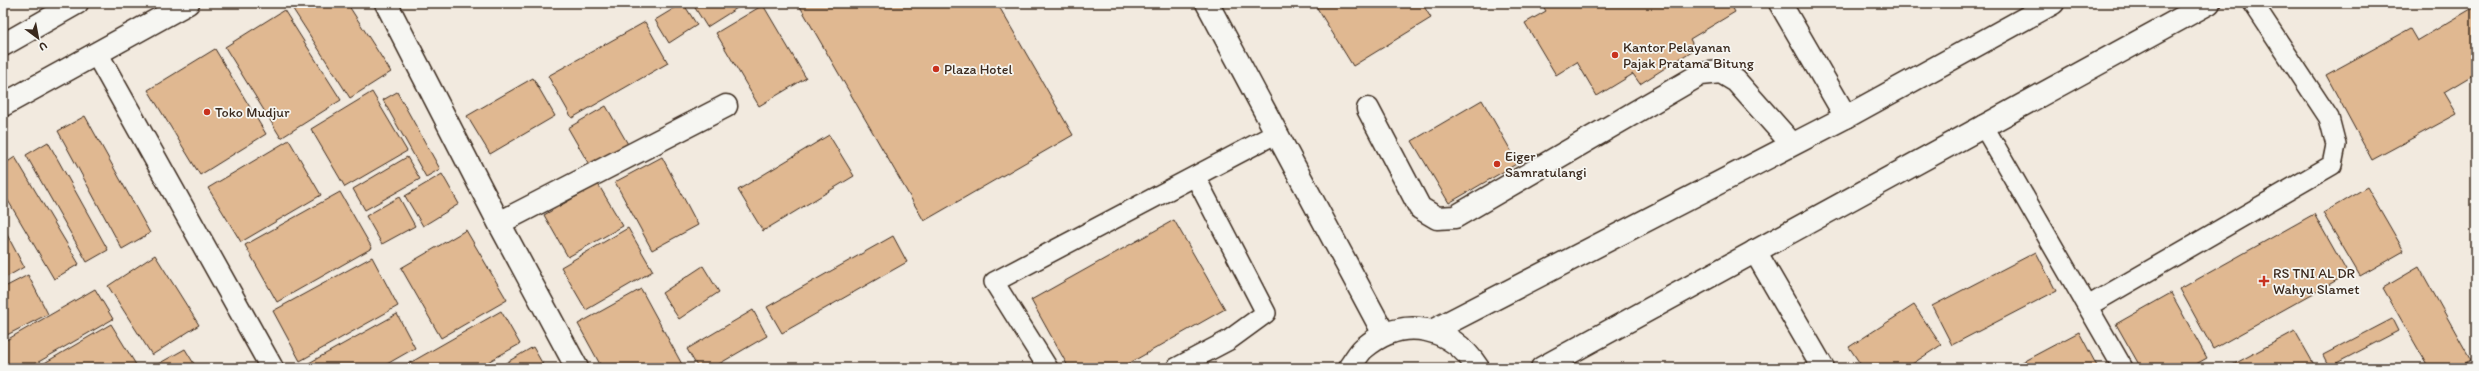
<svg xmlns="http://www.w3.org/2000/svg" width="2479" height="371" font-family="Itim,sans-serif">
  <rect width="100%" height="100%" fill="#f2eadf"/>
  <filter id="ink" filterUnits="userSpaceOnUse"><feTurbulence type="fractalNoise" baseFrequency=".025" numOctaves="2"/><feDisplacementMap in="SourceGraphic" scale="8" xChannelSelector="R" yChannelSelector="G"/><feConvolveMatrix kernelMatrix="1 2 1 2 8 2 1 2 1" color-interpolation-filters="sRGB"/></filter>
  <g filter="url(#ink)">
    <path fill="#e0b891" stroke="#3b2a1e" d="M295,3H347L391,72L350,98L291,6Z
      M683,3L697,25L669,43L655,20Z
      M692,3H745L707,27Z
      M798,3H997L1073,135L924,221Z
      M1314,3H1422L1431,18L1353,66Z
      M1541,3H1730L1735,12L1690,39L1695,49L1640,84L1633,74L1597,96L1577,62L1556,75L1525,23L1546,11Z
      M763,5L806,78L759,106L716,33Z
      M2476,6V73L2444,92L2457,114L2372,160L2326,75L2410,29L2417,41Z
      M284,10L341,100L281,138L225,47Z
      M645,22L668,63L572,118L548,76Z
      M215,49L266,134L200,175L148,90Z
      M533,78L555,116L490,154L467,116Z
      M372,92L407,151L345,187L311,129Z
      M397,92L440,169L426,177L383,100Z
      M1482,100L1518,163L1449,203L1412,141Z
      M606,106L629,146L591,168L568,128Z
      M85,116L150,233L122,249L58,131Z
      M829,135L854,176L763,231L738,190Z
      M289,140L321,195L241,242L208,188Z
      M48,142L108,250L87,262L26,155Z
      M15,157L79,264L54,279L3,192V165Z
      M407,157L420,179L365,210L353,189Z
      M662,157L698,225L652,250L615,182Z
      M442,174L459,204L423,226L405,196Z
      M598,184L623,226L568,257L544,215Z
      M2367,187L2404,251L2360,276L2323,213Z
      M340,192L372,248L277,302L245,245Z
      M399,197L415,226L382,244L366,216Z
      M2314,214L2348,274L2213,349L2180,289Z
      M1174,220L1225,309L1121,368H1069L1031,300Z
      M3,227L24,267L3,279Z
      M628,228L653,271L586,310L561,267Z
      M466,230L507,300L441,338L401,268Z
      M893,236L907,262L782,333L767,307Z
      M2036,252L2056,291L1952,345L1932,306Z
      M155,255L199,325L152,355L108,286Z
      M372,257L398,306L300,361L273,311Z
      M703,266L719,292L679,319L662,293Z
      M2419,267L2471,360L2456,368H2429L2383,288Z
      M28,275L48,314L3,337V288Z
      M95,289L113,319L28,368H5L3,342Z
      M641,289L684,368H602L578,324Z
      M2171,293L2207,358L2189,368H2141L2116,324Z
      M1914,305L1941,345L1906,368H1863L1849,347Z
      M753,310L767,336L712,368H698L687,349Z
      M501,311L520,344L477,368H401Z
      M397,314L415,348L380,368H300Z
      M2392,319L2398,331L2329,367L2323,355Z
      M111,324L138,368H36Z
      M2295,331L2316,368H2227Z
      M2079,332L2098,368H2011Z
      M533,347L545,368H497Z
      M185,349L196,367L151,368Z"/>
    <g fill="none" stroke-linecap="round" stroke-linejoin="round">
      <g stroke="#3b2a1e" stroke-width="22">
        <path id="lane" d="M1983,125L2123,368
          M2088,306L2332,165L2336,145L2329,118L2253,3
          M1048,368L994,282L1277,133
          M1176,368L1229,340L1266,313L1195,176"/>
      </g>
      <g stroke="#3b2a1e" stroke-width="25">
        <path id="street" d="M386,3L499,223L577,368
          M1780,3L1846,117
          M97,54L272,368
          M1368,109L1420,208L1437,218L1455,217L1701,74L1721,72L1736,81L1792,144
          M499,223L726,106
          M1755,251L1823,368"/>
      </g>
      <g stroke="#3b2a1e" stroke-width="25">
        <path id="highway" d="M1207,3L1384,334
          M3,45L77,3
          M3,105L188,3
          M1432,331L1846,117L2053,3
          M1349,368C1354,362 1358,353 1364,348C1404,314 1451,327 1478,368
          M1542,368L2209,3"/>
      </g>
      <use href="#lane" stroke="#f6f6f2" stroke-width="19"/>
      <use href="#street" stroke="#f6f6f2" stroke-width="22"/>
      <use href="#highway" stroke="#f6f6f2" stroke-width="22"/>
    </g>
  </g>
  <g fill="#c8321e" stroke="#f6f6f2" stroke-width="1.5">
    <circle cx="1615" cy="55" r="4"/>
    <circle cx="936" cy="69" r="4"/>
    <circle cx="207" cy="112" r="4"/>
    <circle cx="1497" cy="164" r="4"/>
    <path d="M2262 275h4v4h4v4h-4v4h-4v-4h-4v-4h4z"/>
  </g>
  <g text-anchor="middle" stroke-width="3.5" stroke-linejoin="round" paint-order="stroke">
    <g font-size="14" fill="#3b2a1e" stroke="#f6f6f2" text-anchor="start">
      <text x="1623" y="52">Kantor Pelayanan<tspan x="1623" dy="16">Pajak Pratama Bitung</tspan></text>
      <text x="944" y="74">Plaza Hotel</text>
      <text x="215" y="117">Toko Mudjur</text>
      <text x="1505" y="161">Eiger<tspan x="1505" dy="16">Samratulangi</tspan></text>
      <text x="2273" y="278">RS TNI AL DR<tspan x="2273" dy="16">Wahyu Slamet</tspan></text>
    </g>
  </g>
  <rect width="2479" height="371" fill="none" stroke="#f6f6f2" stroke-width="16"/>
  <rect x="8" y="8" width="2463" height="355" fill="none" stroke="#3b2a1e" stroke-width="1.5" filter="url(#ink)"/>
  <g transform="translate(38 38) rotate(148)" stroke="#f6f6f2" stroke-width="3" paint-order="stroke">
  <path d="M0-3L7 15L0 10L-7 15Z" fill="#3b2a1e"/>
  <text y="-6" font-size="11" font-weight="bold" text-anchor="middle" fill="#3b2a1e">U</text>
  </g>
</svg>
